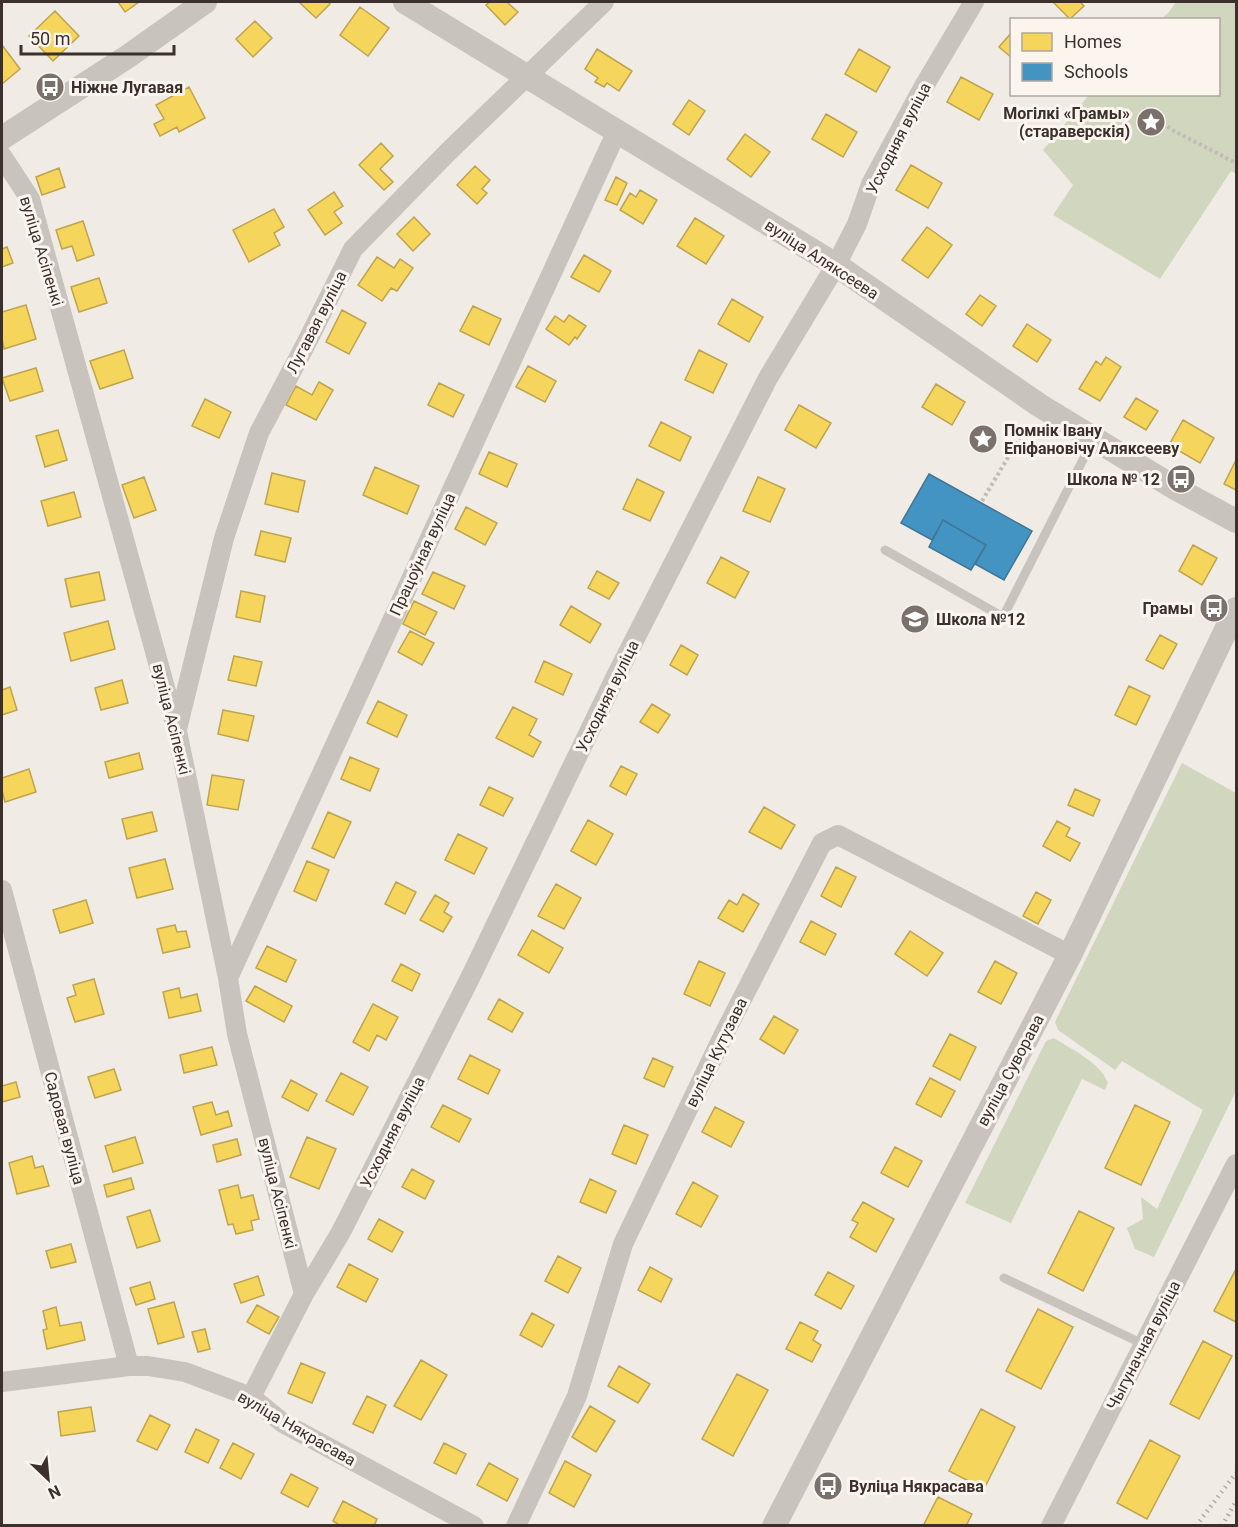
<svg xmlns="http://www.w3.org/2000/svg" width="1238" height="1527" font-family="Roboto,sans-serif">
  <rect width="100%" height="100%" fill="#f0ebe5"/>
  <path fill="#d1d6bf" d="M1176,2H1236V174L1231,171L1160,279L1053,215L1073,185L1043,150L1089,95L1218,94V20L1161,19L1169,12Z
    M1182,763L1236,793V1091L1154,1257L1135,1249L1127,1228L1143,1219L1141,1197L1157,1209L1203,1110L1122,1061L1115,1070L1058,1030L1055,1022Z
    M1054,1038C1072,1050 1100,1062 1108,1083L1105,1090L1082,1079L1011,1223L965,1203L1046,1041Z"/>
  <path fill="#f6d55c" stroke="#bea44d" stroke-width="1.5" d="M118,2H139L125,12Z
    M299,2H328L330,4L316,18Z
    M490,2H507L518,12L505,25L486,5Z
    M1053,2H1080L1084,6L1070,19Z
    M360,7L389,28L368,56L340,35Z
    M55,11L79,36L53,61L29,36Z
    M255,21L272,38L253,57L236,39Z
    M1012,32V58L999,47Z
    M2,45L20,69L2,84Z
    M597,49L632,71L619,91L607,83L604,87L595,82L598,78L585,69Z
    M859,49L890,67L876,92L845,74Z
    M961,77L993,94L979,120L947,102Z
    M189,87L205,118L179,132L177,127L160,136L154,124L164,119L156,105Z
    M689,100L705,111L689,135L673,124Z
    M826,114L857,132L843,157L812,139Z
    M745,134L770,152L751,177L727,159Z
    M381,143L393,156L380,169L393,182L384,190L359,165Z
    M911,165L942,183L928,208L896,190Z
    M475,166L490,180L482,189L487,193L477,204L457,185Z
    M59,168L65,187L42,195L36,177Z
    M616,177L627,183L617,205L605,200Z
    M640,190L657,200L643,224L620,210L630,193L636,197Z
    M334,192L343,206L334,212L342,223L325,235L308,210Z
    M274,209L284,227L274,233L280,245L249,262L233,230Z
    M414,217L430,234L413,251L397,234Z
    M695,218L724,236L706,264L677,246Z
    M83,221L94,255L77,261L72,246L62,249L56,230Z
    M927,227L952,245L928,278L902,260Z
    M7,247L13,263L2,267V249Z
    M584,255L611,271L599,292L571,277Z
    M377,257L394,268L400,259L413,268L397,291L391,288L382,301L358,285Z
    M99,278L107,303L79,312L71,287Z
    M980,295L996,306L982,326L966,314Z
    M732,299L763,317L749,342L718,324Z
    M26,305L36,339L4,349L2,339V312Z
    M473,306L501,319L489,345L460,331Z
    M342,310L366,323L349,354L326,342Z
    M569,315L586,326L577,339L575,337L569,345L546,329L555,316L564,322Z
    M1027,324L1051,340L1037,362L1013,346Z
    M124,350L133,378L100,389L90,361Z
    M699,350L727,364L713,393L685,380Z
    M1106,357L1121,367L1100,401L1079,389L1096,361L1101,365Z
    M528,366L556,381L545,402L516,387Z
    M36,368L43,391L10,401L2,378Z
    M319,382L333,390L316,420L286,405L296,386L312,395Z
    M439,383L464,395L453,417L428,405Z
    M936,384L965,402L952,425L922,407Z
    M1136,398L1158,411L1146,430L1124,417Z
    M205,399L231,412L219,438L192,426Z
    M799,405L831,423L816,448L785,430Z
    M1183,420L1214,438L1200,463L1169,445Z
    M661,422L691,437L680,461L649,446Z
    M58,430L67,460L45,467L36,436Z
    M489,452L517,464L507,487L479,474Z
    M1236,460V490L1224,484Z
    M375,467L419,486L407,514L363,495Z
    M272,473L305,481L298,512L265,504Z
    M144,477L156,510L134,518L122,485Z
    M758,477L785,489L770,522L743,511Z
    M637,479L664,492L650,521L623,509Z
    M74,492L81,517L48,526L41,501Z
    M466,507L497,523L485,545L455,529Z
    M261,531L291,538L285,562L255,555Z
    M1193,545L1217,558L1202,585L1179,571Z
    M721,557L749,572L735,598L707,583Z
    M597,571L619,583L609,599L588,588Z
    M99,572L105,600L71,607L65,579Z
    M433,572L465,586L454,609L422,594Z
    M241,591L265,596L260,622L236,617Z
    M414,601L437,612L425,635L403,624Z
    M571,606L601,624L590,643L560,625Z
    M108,621L115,649L71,661L64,633Z
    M410,631L434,643L422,665L398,652Z
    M1160,635L1177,644L1163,669L1146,660Z
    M681,645L698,655L687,675L670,665Z
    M234,656L262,662L256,686L228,680Z
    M544,661L572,674L563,695L535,682Z
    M122,680L128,703L101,710L95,688Z
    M1129,686L1150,696L1136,725L1115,715Z
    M10,687L17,710L2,715V690Z
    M378,701L407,715L397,737L367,723Z
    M652,704L670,715L658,733L640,722Z
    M513,707L537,719L529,735L541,742L533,757L496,738Z
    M223,710L254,716L248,741L218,734Z
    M139,753L143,769L109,778L105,762Z
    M350,757L379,769L370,791L341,779Z
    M621,766L637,774L626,795L610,786Z
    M29,769L36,792L5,802L2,790V778Z
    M212,775L244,780L238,810L207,805Z
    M489,787L513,798L503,816L480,805Z
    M1075,789L1100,800L1093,816L1068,805Z
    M764,807L795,825L781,849L749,832Z
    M152,812L157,831L127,839L122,819Z
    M328,812L351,822L334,858L312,848Z
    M588,820L613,834L596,865L571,851Z
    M1057,821L1070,828L1066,836L1080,843L1070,861L1043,846Z
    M458,834L487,848L474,874L445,860Z
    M165,859L173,889L137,898L129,868Z
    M307,861L329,870L316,901L294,891Z
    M836,867L856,877L841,907L821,896Z
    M396,882L416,892L405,914L385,904Z
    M556,884L581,898L564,929L538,916Z
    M1036,892L1051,900L1038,924L1023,916Z
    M743,894L759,904L743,932L718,918L729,900L737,905Z
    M435,895L449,903L444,912L452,917L443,932L420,920Z
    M86,900L93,923L60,933L53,910Z
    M811,921L836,934L825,955L800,942Z
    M175,925L177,932L186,931L190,947L163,953L157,929Z
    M532,930L563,948L549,973L518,955Z
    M910,931L943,953L927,976L895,954Z
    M267,946L296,960L286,982L256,968Z
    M699,961L725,973L710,1006L684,994Z
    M995,961L1017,973L1001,1004L978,992Z
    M401,964L420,974L412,991L392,981Z
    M94,979L104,1014L75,1022L67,998L76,995L73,985Z
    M255,986L292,1006L284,1022L246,1001Z
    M179,988L181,998L197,994L201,1011L169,1018L163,992Z
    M499,999L523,1013L512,1032L488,1019Z
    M373,1004L398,1017L386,1040L377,1035L369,1051L353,1042Z
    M774,1016L798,1030L784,1054L760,1039Z
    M950,1034L976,1047L960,1080L933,1066Z
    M212,1047L217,1065L184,1073L180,1055Z
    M470,1055L500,1070L488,1094L458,1079Z
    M653,1058L673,1067L664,1087L644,1078Z
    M114,1069L121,1090L95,1098L88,1077Z
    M341,1073L368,1087L353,1115L326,1101Z
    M930,1078L955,1091L941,1117L916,1104Z
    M291,1080L317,1094L308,1111L282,1097Z
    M16,1082L20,1097L2,1102V1086Z
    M212,1102L216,1115L228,1111L232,1126L201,1135L193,1107Z
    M443,1105L471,1119L459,1142L431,1127Z
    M1135,1105L1170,1122L1141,1185L1105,1168Z
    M715,1107L744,1122L731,1147L702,1132Z
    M624,1125L648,1135L636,1164L612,1154Z
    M135,1137L143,1163L113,1172L105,1146Z
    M307,1137L336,1149L319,1189L290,1177Z
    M237,1139L241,1155L217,1162L213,1145Z
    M895,1147L922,1161L908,1187L881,1173Z
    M32,1156L35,1168L43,1166L49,1186L17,1194L9,1163Z
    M412,1169L434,1181L425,1199L402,1187Z
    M131,1178L134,1189L107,1197L104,1185Z
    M590,1179L616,1191L606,1213L580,1202Z
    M693,1182L718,1196L701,1227L676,1214Z
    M238,1185L241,1198L253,1195L259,1219L251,1221L253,1230L236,1234L233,1224L228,1225L219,1190Z
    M863,1202L894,1219L876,1252L850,1237L858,1223L852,1220Z
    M150,1210L160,1241L137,1248L127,1217Z
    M1079,1211L1114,1228L1083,1291L1048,1273Z
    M379,1219L403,1232L392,1252L368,1239Z
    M71,1244L76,1262L51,1268L46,1251Z
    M558,1256L581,1268L568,1293L545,1281Z
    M349,1264L378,1279L366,1302L337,1287Z
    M650,1267L672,1279L661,1302L638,1290Z
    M1236,1269V1322L1214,1311Z
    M828,1272L854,1286L841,1309L815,1295Z
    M258,1276L264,1295L241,1303L234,1284Z
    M150,1282L155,1299L136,1305L130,1288Z
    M174,1302L184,1337L158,1344L148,1309Z
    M257,1305L279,1317L269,1334L247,1322Z
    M56,1307L60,1326L81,1322L85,1340L47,1349L43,1330L47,1329L43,1311Z
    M1038,1309L1073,1327L1041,1389L1006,1371Z
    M532,1313L554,1325L542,1347L520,1335Z
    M800,1322L818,1331L813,1340L821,1345L812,1362L786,1349Z
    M205,1329L210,1349L198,1352L192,1332Z
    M1203,1341L1232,1356L1199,1419L1170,1404Z
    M421,1360L447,1375L421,1420L394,1406Z
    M301,1363L325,1373L312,1403L288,1393Z
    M619,1366L650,1384L638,1403L608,1386Z
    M737,1374L768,1390L733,1456L702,1439Z
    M367,1396L386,1405L373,1433L353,1424Z
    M590,1406L615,1421L596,1452L572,1437Z
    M91,1407L95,1431L61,1436L58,1412Z
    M981,1409L1015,1427L984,1489L949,1471Z
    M150,1415L170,1425L157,1450L137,1441Z
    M196,1429L219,1440L208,1463L185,1452Z
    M1150,1440L1180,1456L1147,1519L1117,1503Z
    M233,1443L254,1454L241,1479L220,1468Z
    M444,1443L466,1454L456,1474L434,1463Z
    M565,1461L591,1475L574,1507L549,1493Z
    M489,1463L518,1479L507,1501L477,1485Z
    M291,1474L318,1488L308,1507L281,1493Z
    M938,1497L972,1514L966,1526H923Z
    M343,1501L377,1519L374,1526H341L333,1521Z"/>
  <path fill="#4393c3" stroke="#417595" stroke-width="1.5" d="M929,474L1032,531L1004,580L975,564L986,545L943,520L932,540L901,523Z
    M943,520L986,545L971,570L929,547Z"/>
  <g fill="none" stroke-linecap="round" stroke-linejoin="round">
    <path stroke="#c2bbb6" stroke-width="4" stroke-dasharray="3 3" stroke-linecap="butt" d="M1143,109L1174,131L1236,163
      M982,501L1028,424
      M819,1482L828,1486"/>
    <path stroke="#c9c3be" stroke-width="9" d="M885,550L1003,617L1093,440
      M1004,1278L1143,1344"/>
    <path stroke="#c9c3be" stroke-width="20" d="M2,156L30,199L177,731L228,978L237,1034L304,1294
      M177,729L224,538L259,433L309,338L353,249L448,152L604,2
      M2,890L129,1366
      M228,978L617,131
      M2,1382L129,1366H148L185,1372L251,1397L283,1423L474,1526
      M251,1397L304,1294L341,1232L470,978L617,674L768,378L836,265L857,224L871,184L924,86L974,2
      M516,1526L577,1396L623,1244L724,1034L822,843L838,835L1070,955
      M1051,1526L1236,1164"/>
    <path stroke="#c9c3be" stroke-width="24" d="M405,2L836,265L1039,405L1175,488L1236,521
      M2,138L127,57L205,2
      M774,1526L1070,955L1236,609"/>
    <path stroke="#b1aca8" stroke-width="4.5" stroke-dasharray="1.5 4.5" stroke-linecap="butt" d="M1196,1526L1236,1473
      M1222,1526L1236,1501"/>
  </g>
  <defs>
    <g id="bus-disc" transform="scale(1.5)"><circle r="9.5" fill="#7a716c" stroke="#fbf5ee"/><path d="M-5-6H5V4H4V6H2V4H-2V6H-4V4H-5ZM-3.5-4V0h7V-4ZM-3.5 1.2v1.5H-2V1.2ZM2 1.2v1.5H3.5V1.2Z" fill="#fff"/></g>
    <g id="sight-disc" transform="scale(1.5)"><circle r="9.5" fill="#7a716c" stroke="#fbf5ee"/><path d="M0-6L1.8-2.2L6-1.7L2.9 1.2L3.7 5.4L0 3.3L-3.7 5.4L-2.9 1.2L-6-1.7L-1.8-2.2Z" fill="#fff"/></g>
    <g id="school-disc" transform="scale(1.5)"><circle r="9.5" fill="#7a716c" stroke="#fbf5ee"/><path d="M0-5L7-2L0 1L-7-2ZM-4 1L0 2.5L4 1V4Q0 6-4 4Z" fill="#fff"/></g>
  </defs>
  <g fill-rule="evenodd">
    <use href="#bus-disc" x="50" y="87"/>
    <use href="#sight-disc" x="1151" y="122"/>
    <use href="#sight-disc" x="983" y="439"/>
    <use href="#bus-disc" x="1181" y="479"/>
    <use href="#bus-disc" x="1214" y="608"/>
    <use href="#school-disc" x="915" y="619"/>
    <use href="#bus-disc" x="828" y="1486"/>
  </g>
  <g text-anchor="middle" stroke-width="6" stroke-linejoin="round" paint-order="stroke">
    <g font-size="16" font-weight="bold" fill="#3b302b" stroke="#fbf5ee" text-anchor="start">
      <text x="71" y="93">Ніжне Лугавая</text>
      <text x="1130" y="119" text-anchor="end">Могілкі «Грамы»<tspan x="1130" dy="18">(стараверскія)</tspan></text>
      <text x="1004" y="436">Помнік Івану<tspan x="1004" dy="18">Епіфановічу Аляксееву</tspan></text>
      <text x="1160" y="485" text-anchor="end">Школа № 12</text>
      <text x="1193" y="614" text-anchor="end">Грамы</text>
      <text x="936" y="625">Школа №12</text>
      <text x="849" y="1492">Вуліца Някрасава</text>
    </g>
    <g font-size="16" fill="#3b302b" stroke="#fbf5ee">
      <text transform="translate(898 138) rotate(-63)" y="6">Усходняя вуліца</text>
      <text transform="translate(42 251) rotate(73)" y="6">вуліца Асіпенкі</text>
      <text transform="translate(822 259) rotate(33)" y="6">вуліца Аляксеева</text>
      <text transform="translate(316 322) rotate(-63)" y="6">Лугавая вуліца</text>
      <text transform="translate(422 554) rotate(-65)" y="6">Працоўная вуліца</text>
      <text transform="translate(607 696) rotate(-64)" y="6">Усходняя вуліца</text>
      <text transform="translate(172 719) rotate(76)" y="6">вуліца Асіпенкі</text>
      <text transform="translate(716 1052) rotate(-64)" y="6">вуліца Кутузава</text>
      <text transform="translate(1010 1070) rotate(-62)" y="6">вуліца Суворава</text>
      <text transform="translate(65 1128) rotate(75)" y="6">Садовая вуліца</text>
      <text transform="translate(392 1132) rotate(-63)" y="6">Усходняя вуліца</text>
      <text transform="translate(278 1193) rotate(76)" y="6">вуліца Асіпенкі</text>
      <text transform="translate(1143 1345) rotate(-63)" y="6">Чыгуначная вуліца</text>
      <text transform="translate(297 1428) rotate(30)" y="6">вуліца Някрасава</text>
    </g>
  </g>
  <rect width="1238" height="1527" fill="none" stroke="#3b302b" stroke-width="6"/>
  <rect x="1010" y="18" width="210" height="78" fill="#fbf5ee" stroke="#aea6a0" stroke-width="1.5"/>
  <rect x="1022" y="33" width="30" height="18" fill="#f6d55c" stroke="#aea6a0" stroke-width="1.5"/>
  <text x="1064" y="48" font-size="18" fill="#3b302b">Homes</text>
  <rect x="1022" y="63" width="30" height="18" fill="#4393c3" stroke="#aea6a0" stroke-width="1.5"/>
  <text x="1064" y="78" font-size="18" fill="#3b302b">Schools</text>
  <g transform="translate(48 1479) rotate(154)" stroke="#fbf5ee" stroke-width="4.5" paint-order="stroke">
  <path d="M0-4.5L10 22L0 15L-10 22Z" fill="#3b302b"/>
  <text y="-9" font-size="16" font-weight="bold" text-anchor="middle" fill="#3b302b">N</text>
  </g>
  <path d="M21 45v9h153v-9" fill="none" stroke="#3b302b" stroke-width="3"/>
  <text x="30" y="45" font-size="18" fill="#3b302b" stroke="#fbf5ee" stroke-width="4.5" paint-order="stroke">50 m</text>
</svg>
